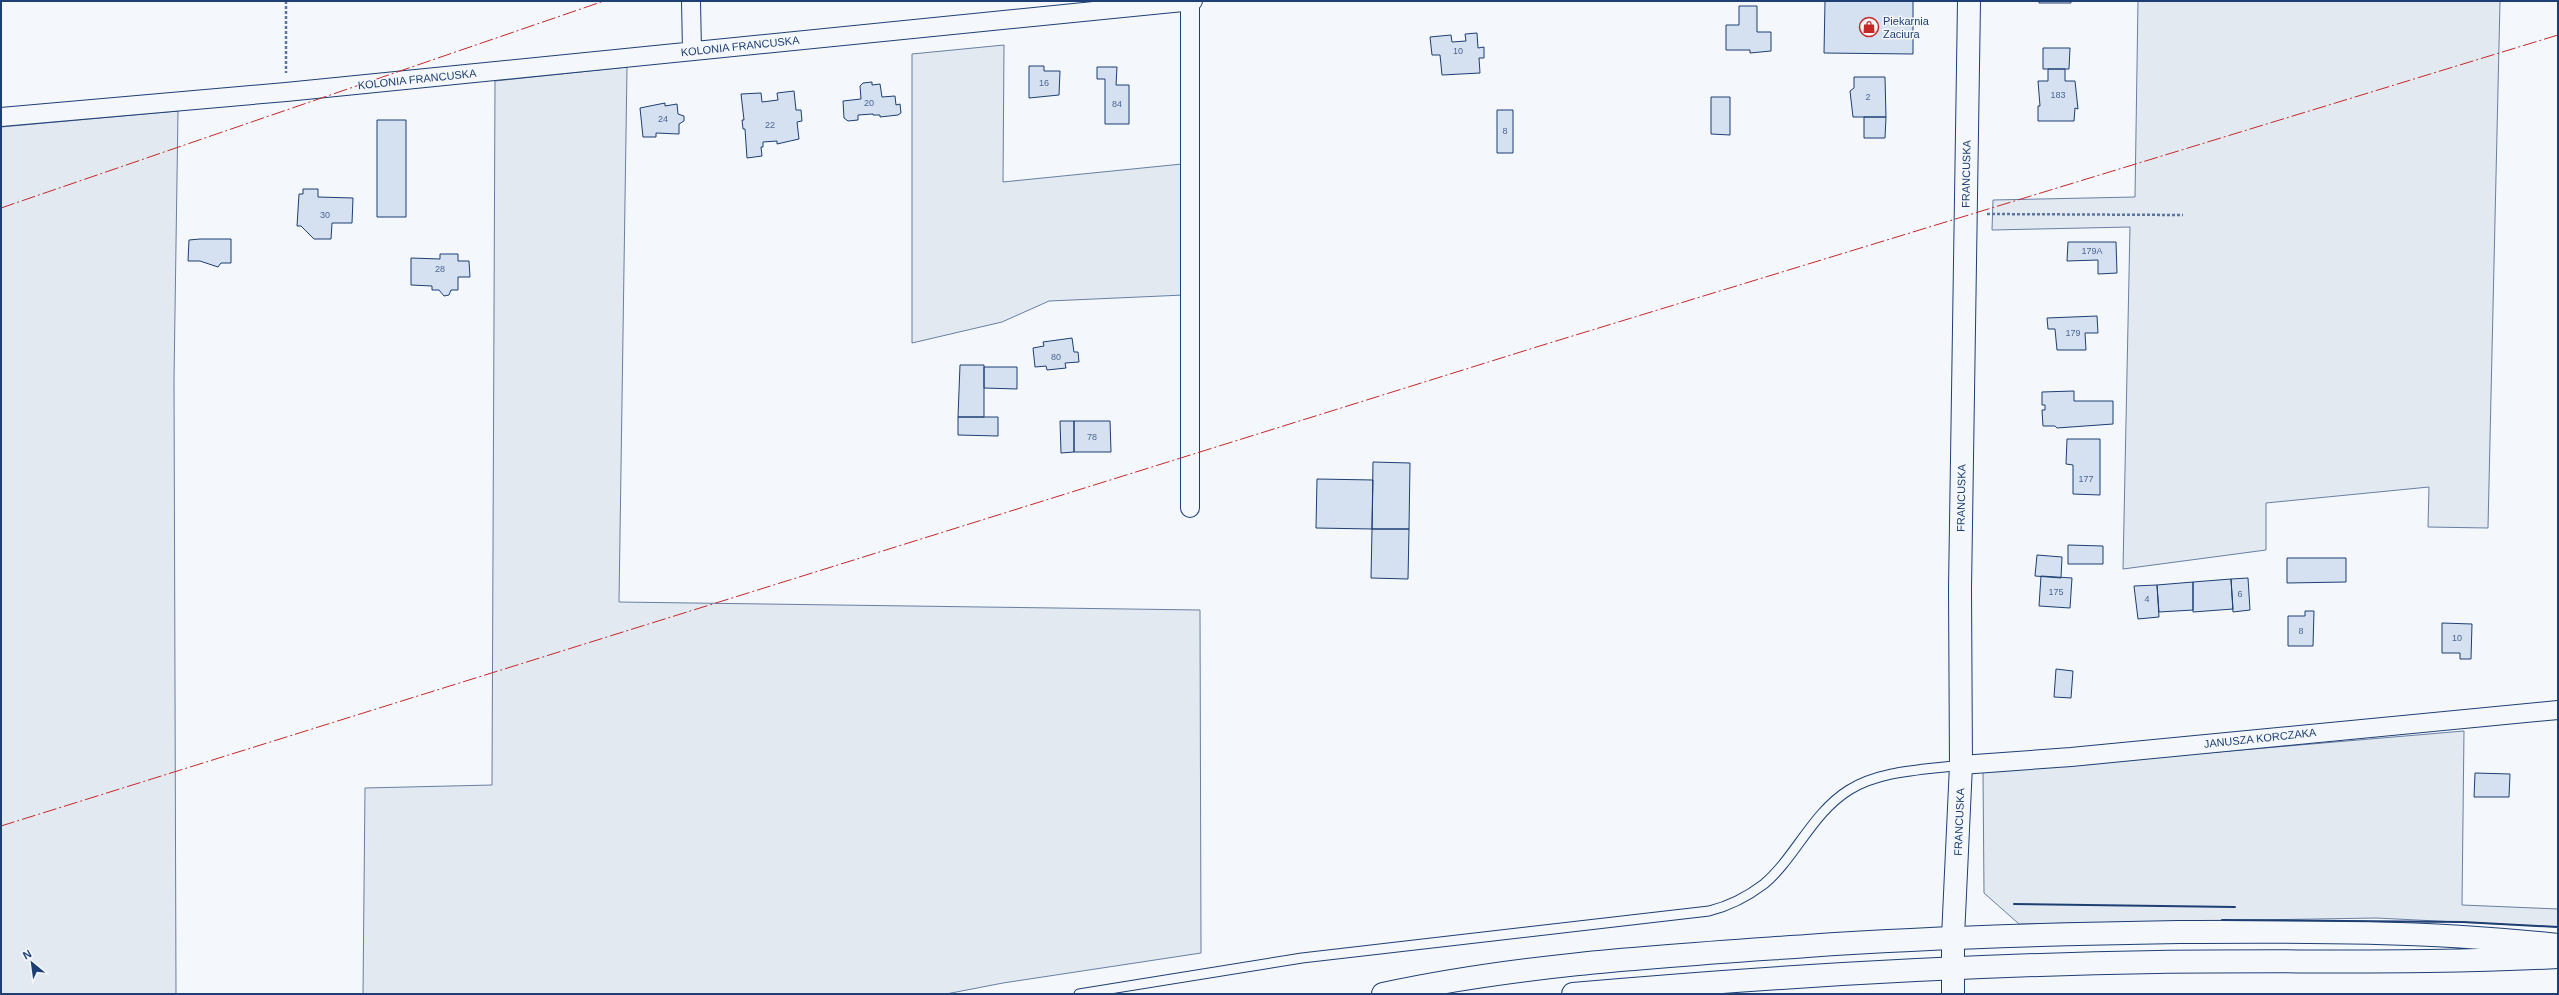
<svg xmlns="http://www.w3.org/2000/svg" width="2559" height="995" font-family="Arial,sans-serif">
  <rect width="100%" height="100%" fill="#f4f7fb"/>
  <path fill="#e3e9f0" stroke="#687fa3" d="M2138,1H2500L2488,528L2428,527L2429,487L2266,503V550L2123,569L2130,227L1992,230L1993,200L2135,197Z
    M1004,45L1003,182L1182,164L1184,295L1049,301L1002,322L912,343V54Z
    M627,67L619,602L1200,610L1201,953L1003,983L946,994H363L365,788L492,785L495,81Z
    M178,111L174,379L176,994H1V127Z
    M2464,731L2462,905L2558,909V927L2376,918L2019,924L1984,893L1983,772Z"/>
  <path fill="#d5e0f0" stroke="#1d3f73" d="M1825,1H1913V54L1824,53Z
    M2039,1H2071V3H2039Z
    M1739,6H1757V32H1771V51L1750,53V50H1726V25H1739Z
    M1477,33L1478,48L1484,47V58H1479L1480,73L1442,75L1440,55H1432L1430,37L1451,35L1452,42L1466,41L1465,34Z
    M2043,48H2070L2069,69H2043Z
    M1029,66H1044V71H1060L1059,95L1029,98Z
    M1097,67H1117L1116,85H1129V124H1105V79H1097Z
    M2048,69H2065V81H2075L2078,109L2075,108L2074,121H2038V106H2040L2038,81H2048Z
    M1854,77H1885L1886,117H1853L1850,91L1854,88Z
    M872,82V85L880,84L882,97L895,96L896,105L900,104L901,113L898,115L880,117V115H873V114L858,115V120L848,121L844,118L843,101L861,99L860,86L863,83Z
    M794,91L796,110H801L802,121L797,122L799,139L777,144V141L763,142V147H761L762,156L747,158L745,129H743L742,120H744L741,94L761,93L762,102L778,100L777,93Z
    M1711,97H1730V135L1711,134Z
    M665,103V106L677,104L678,114L684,116V121L679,124V134L656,133V137H643L640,108Z
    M1497,110H1513V153H1497Z
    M1864,117H1886L1885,138H1864Z
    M377,120H406V217H377Z
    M303,189H318V197L353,198L352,223H332L331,239H314L301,226H297L299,194H303Z
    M200,239H231V263H221L218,267L200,261H188L189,240Z
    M2068,242H2116L2117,273L2098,274V260L2067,261Z
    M440,254H458V261H469L470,277H458V290H451L449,295L444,296L439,290H432V286L411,285V258L440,259Z
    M2097,316L2098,333H2085L2086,350H2057L2055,329H2048L2047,318Z
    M1072,338L1074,352H1078L1079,362L1065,363L1066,368L1047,370L1046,366L1035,367L1033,348L1044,346L1043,342Z
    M960,365H984V417H958Z
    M984,367H1017V389L984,388Z
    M2074,391V401H2113V424L2057,428L2055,426H2043L2042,410H2045V405H2042V392Z
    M958,417H998V436L958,435Z
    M1060,421H1074V452L1061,453Z
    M1074,421H1110L1111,452H1074Z
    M2067,439H2100V495L2073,494V465L2066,464Z
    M1373,462L1410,463L1409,529H1372Z
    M1317,479L1373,480L1372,529L1316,528Z
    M1372,529H1409L1408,579L1371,578Z
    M2068,545L2103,546V564H2068Z
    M2037,555L2062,557L2061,578L2035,576Z
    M2287,558H2346V582L2287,583Z
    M2041,576L2072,578L2070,608L2039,606Z
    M2248,578L2250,610L2233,612L2231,579Z
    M2231,579L2233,609L2193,612V582Z
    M2193,582V610L2159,612L2157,585Z
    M2157,585L2159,617L2138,619L2134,586Z
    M2305,611H2314L2313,646H2288V616H2305Z
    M2442,623L2472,624L2471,659H2460V653H2442Z
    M2056,669L2073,671L2071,698L2054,697Z
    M2475,773L2510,774L2509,797H2474Z"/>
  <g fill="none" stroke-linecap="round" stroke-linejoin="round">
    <g stroke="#1d3f73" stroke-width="11">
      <path id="service" d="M1079,994L1302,958L1709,911C1729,906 1747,897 1764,884C1795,858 1812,813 1849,790C1881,770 1925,770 1961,765"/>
    </g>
    <g stroke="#1d3f73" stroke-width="20">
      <path id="minor" d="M691,1L692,51
        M1190,1V508
        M1,117L286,92L1193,1
        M1961,765L2071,757L2558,710"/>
    </g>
    <g stroke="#1d3f73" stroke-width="24">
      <path id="tertiary" d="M1953,994V937L1961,765L1960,589L1969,1"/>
    </g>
    <g stroke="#1d3f73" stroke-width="24">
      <path id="trunk" d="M1383,994C1522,964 1665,956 1807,946C1931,937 2055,934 2179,932C2306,931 2432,931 2558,945
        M1573,994C1767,977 1961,965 2157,962C2290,960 2424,964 2558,957"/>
    </g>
    <path stroke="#5e769c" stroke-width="2.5" stroke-dasharray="3 2" stroke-linecap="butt" d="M286,1V73
      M1987,214L2183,215"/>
    <use href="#service" stroke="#f4f7fb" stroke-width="9"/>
    <use href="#minor" stroke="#f4f7fb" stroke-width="18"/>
    <use href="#tertiary" stroke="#f4f7fb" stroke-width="22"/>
    <use href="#trunk" stroke="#f4f7fb" stroke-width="22"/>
    <path stroke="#1d3f73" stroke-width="2" d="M2014,904L2235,907
      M2222,920L2463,922L2558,927"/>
    <path stroke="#c62828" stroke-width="1" stroke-dasharray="14 3 2 3" stroke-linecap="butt" d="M1,208L604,1
      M1,826L1543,345L2558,35"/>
  </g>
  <defs>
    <g id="shop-ring" transform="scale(1)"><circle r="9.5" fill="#f4f7fb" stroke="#c62828" stroke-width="1.5"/><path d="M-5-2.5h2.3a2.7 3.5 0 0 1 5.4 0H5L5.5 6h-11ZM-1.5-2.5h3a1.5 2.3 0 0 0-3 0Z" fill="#c62828"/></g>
  </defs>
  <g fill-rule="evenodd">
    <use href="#shop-ring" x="1869" y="27"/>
  </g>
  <g text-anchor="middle" stroke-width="3" stroke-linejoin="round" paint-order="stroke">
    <g font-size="9" fill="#4b6792">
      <text x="1458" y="54">10</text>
      <text x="1044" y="86">16</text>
      <text x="2058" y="98">183</text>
      <text x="1868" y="100">2</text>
      <text x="869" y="106">20</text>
      <text x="1117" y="107">84</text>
      <text x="663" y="122">24</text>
      <text x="770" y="128">22</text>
      <text x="1505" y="134">8</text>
      <text x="325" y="218">30</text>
      <text x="2092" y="254">179A</text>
      <text x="440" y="272">28</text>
      <text x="2073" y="336">179</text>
      <text x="1056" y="360">80</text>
      <text x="1092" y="440">78</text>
      <text x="2086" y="482">177</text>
      <text x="2056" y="595">175</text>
      <text x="2240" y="597">6</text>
      <text x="2147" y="602">4</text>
      <text x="2301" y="634">8</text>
      <text x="2457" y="641">10</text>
    </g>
    <g font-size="11" fill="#1d3f73" stroke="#f4f7fb" text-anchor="start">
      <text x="1883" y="25">Piekarnia<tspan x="1883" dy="13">Zaciura</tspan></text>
    </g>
    <g font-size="11" fill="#1d3f73" stroke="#f4f7fb">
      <text transform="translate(740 46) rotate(-6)" y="4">KOLONIA FRANCUSKA</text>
      <text transform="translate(417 79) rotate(-6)" y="4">KOLONIA FRANCUSKA</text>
      <text transform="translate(1966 174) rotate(-89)" y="4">FRANCUSKA</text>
      <text transform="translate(1961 498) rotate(-89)" y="4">FRANCUSKA</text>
      <text transform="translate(2260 738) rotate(-6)" y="4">JANUSZA KORCZAKA</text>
      <text transform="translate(1959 822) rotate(-88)" y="4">FRANCUSKA</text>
    </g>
  </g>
  <rect width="2559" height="995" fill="none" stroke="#1d3f73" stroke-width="4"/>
  <g transform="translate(32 963) rotate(331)" stroke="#f4f7fb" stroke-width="3" paint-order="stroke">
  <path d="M0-3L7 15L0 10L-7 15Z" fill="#1d3f73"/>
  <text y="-6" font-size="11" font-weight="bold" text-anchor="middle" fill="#1d3f73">N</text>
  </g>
</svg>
